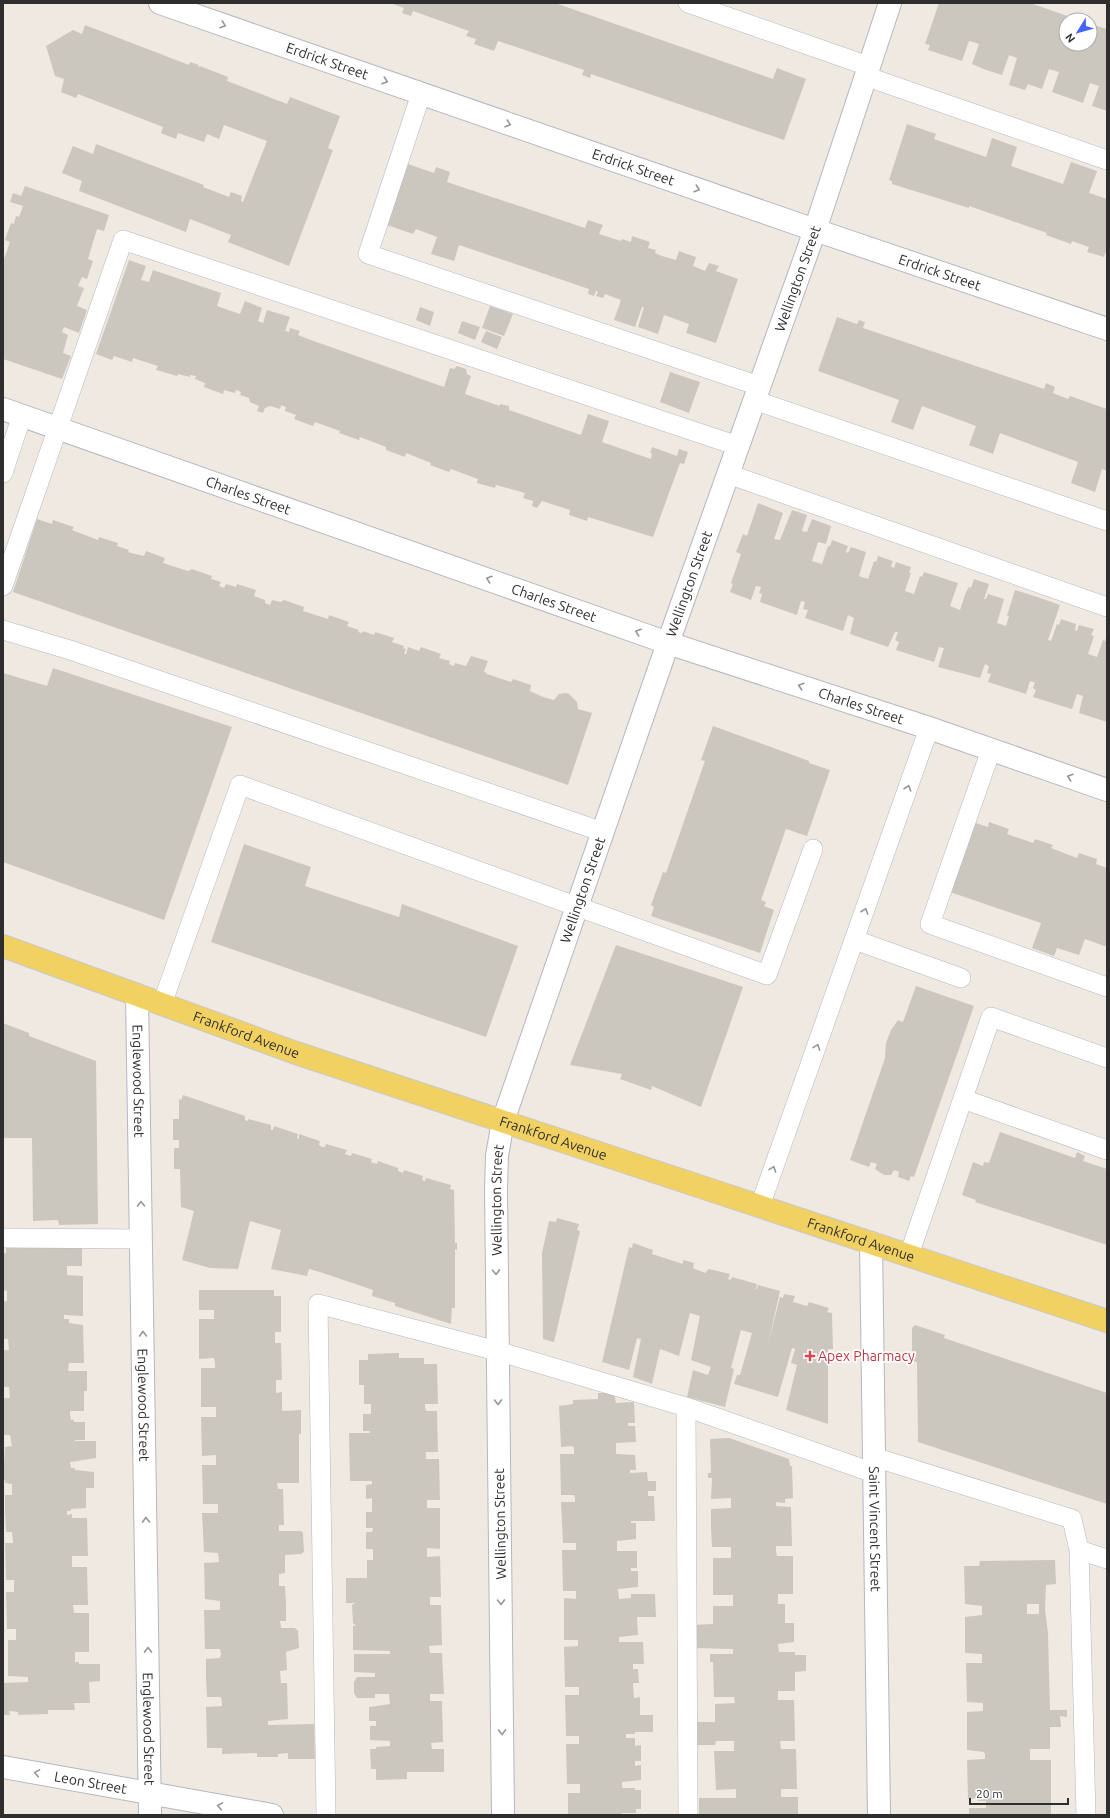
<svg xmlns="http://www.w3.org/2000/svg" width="1110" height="1818" font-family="Ubuntu,sans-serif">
  <rect width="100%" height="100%" fill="#efe9e1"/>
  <path fill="#cbc7bf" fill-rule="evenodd" d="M390,3H555L773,79L777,68L806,79L784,140L591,74L590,78L582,75L584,70L498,41L494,51L474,44L476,39L466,36L469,31L413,11L411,16L402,13L404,8Z
    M939,3H1030L1079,20H1066V44H1090V24L1107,29V111L1092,106L1099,86L1090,83L1083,103L1052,92L1059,72L1049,69L1042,89L1028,84L1025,90L1009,85L1017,58L1009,55L1002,75L986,70L972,64L979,44L973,42L969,41L962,61L928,50L930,45L925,44Z
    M85,25L189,65L190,62L199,65L198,68L200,66L228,77L227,81L287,104L290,97L340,116L328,148L333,150L289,266L228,242L231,235L190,219L186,232L79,191L82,181L62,173L73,146L93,154L96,144L204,185L203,187L229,197L231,192L242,196L241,201L243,202L267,141L224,125L219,139L207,134L204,142L178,133L176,139L161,133L163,127L78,94L76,98L61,92L64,79L55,76L46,46L73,30L82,34Z
    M907,124L936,134L934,139L986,157L992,138L1017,147L1011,166L1063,184L1071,162L1097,171L1089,193L1107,199V254L1105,253L1104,257L1087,252L1089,247L1072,241L1071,244L1046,235L1047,233L969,206V208L892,184V181L889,180Z
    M405,163L434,173L436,167L450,172L447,182L585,228L588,220L603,225L599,234L621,241L622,239L631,242L632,236L650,242L648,248L656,250L655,253L662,256L676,260L679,251L687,254L696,257L693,266L705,271L709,263L719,266L716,271L738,279L716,343L686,333L689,324L664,315L658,334L638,327L644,307H642L635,327L614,320L621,300L605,294L603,298L596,296L598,292L596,291L594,296L588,294L589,289L459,245L454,261L431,254L437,237L416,229L413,234L384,224Z
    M25,186L109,215L104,231L97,229L88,259L93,261L87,279L82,277L78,286L84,288L77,306L87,310L79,333L64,327L62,332L68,335L63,353L71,356L62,379L3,359V262L10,242L5,240L11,223L14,224L16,216L19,217L23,206L10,202L13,193L21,196Z
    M129,260L146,266L141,280L149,282L153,270L221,293L217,306L240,314L245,301L262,308L258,321L263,323L267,310L290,317L285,331L289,332L290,328L300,331L298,335L308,339L444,387L450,368L454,369L457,366L466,369L467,374L471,376L465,394L500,406V404L509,406V410L535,419L581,435L588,414L609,421L602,442L651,459L652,453H650L652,447L677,456L679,449L688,452L684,464L680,463L653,537L588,517L587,521L569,515L570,510L542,501L537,508L532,506L533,501L523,498L525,493L496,485L495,488L477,483L478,479L451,469L449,472L441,469L430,465L431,463L406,453L405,457L386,450V447L360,437L359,440L350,437L339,433L340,431L315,422L313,426L294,419L296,415L285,411L286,407L281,405L280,409L270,406L265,408L263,413L257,411L259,406L250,402L249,398L240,395L241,392L236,390L235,393L224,390L223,394L204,387L205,383L195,379L196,376L190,375V377L178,374L177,376L156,370L158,366L133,358L132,362L114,356L112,360L96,354Z
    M490,306L513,314L504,336L482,328Z
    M420,307L434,312L430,326L416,320Z
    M837,317L857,324L859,320L865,322L863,328L1044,389L1046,383L1055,387L1053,393L1068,399L1070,396L1107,409V471L1102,469L1095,492L1071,483L1078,462L1000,433L993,454L969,445L976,426L922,406L913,430L891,422L899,400L818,371Z
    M462,321L480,327L475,340L458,333Z
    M486,331L502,337L497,349L481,342Z
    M670,372L700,382L689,413L660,402Z
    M758,503L783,513L774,539L780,540L792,510L807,515L802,531L807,532L812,519L831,526L826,544L818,542L812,561L822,564L828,546H830L832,540L848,546L846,552L848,553L851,547L866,552L859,576L868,579L874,561L876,562L878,556L893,561L891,566L894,568L896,562L911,567L909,573H911L905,591L914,594L920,576L922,577L924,572L958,583L950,606L960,610L966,592L969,587L971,588L974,579L989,584L984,599H986L988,594L1004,599L997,623L1006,626L1009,616H1007L1015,590L1037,597L1060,605L1048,640L1051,641L1057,624L1059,625L1061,619L1076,624L1075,630L1077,631L1079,625L1094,629L1091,635L1094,636L1088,654L1097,657L1103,640L1105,641L1107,635V722L1079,713L1083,696L1077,694L1072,709L1052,703L1033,697L1036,690L1033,688L1035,682H1033L1030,681L1026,694L988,682L991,674L987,673L989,666L985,664L980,678L938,667L944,648H943L939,647L934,662L896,650L899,642L895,640L898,632H895L888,647L850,634L854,618L848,615L843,631L805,618L808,610L803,609L805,602L801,601L797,615L760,602L762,594L759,593L761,587L756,586L751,600L730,592L733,584L731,583L741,554L736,552L743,534L747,536Z
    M37,519L52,524L53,520L74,527L72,530L98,540L99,537L118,543L117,546L129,550L128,552L131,553L144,556L146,551L165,558L163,563L188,571L192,569L212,576L211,579L221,582L219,586L224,588L226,584L236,587L237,584L256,590L254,596L265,600V603L270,605L272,600L281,602L284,600L304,607L303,611L328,619L329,615L349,622L347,626L359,630L358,632L362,633L363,631L374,635L375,632L394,638L392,642L404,646L403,648L406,649L404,654H406L408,647L419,651L421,647L441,654L439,658L450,661L449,664L454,666L455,663L466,666L471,656L488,661L484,671L487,674L511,682L513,679L531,685L530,691L543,697L554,700L559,694L566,693L569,694L577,702L578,709L592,713L568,785L13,592Z
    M53,668L232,727L164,920L3,862V673L47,686Z
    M713,726L809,761V763L830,770L807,836L786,829L761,900L766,902L764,906L774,910L760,953L651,916L654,907L651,905L663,872L666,873L705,761L701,760Z
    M973,822L988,827L989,822L1009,829L1007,834L1033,843L1035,839L1053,845L1051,848L1077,858L1079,853L1097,859L1096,864L1107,868V947L1085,939L1079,955L1057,948L1054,956L1032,948L1041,923L950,892Z
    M244,844L311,867L305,886L399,917L402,904L518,946L486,1037L211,942Z
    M616,945L743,987L701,1107L652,1086L651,1090L620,1079L622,1074L570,1065Z
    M916,986L974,1006L914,1177L911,1176L909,1181L898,1177L899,1172L894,1170L891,1175H884L875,1169L877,1164L871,1162L869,1167L850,1160L885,1058L886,1043L891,1030L898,1020L903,1022Z
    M3,1023L29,1033V1036L96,1061L98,1224L59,1225L58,1220L33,1221L32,1138H3Z
    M183,1095L245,1116V1120L248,1121V1119L271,1125V1130H273L274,1126L298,1134L297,1138L299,1139V1134L320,1141L319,1145L322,1147H325L326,1144L347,1150L345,1154L351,1156L352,1153L372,1159L371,1162L373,1163L377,1164L378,1161L398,1168V1171L403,1173L404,1170L423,1176L422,1180L425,1181L426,1178L451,1185L450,1189L454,1190L455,1243H457V1250L455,1249V1308H452L451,1324L395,1306V1303L372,1296L373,1290L320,1272L309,1269L307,1276L271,1269L281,1230L250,1221L238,1269L210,1268L182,1260L194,1211L181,1207L180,1169H174V1148H179V1140H173V1119H179V1099L181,1100Z
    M1000,1132L1075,1158L1077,1152L1085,1156L1083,1161L1107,1169V1245L975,1202L976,1200L962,1195L973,1162L983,1166L984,1162L989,1163Z
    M557,1218L579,1224L577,1230L580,1231L554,1342L543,1339L542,1253L549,1221L556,1222Z
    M633,1243L653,1250L652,1254L683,1264V1260L694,1263L693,1268L705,1273L709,1269L730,1274L728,1279L731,1280L732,1277L757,1284L756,1289H757L758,1285L780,1291L768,1344L780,1297L783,1298L784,1294L795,1296L793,1302L807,1306L809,1302L829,1308L827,1312L832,1313L833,1349H828V1424L786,1410L797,1365L791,1363L795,1349L792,1348L778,1397L734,1384L737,1375H740L752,1333L741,1330L731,1368L734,1369L725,1407L687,1397L693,1370L708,1375L711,1367L691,1360L700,1316L690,1313L679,1356L660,1349L652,1384L633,1377L641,1339L637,1338L629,1370L602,1362L629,1247L632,1248Z
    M6,1245H82V1266H67V1275L83,1276V1316L64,1315V1319H69V1323L83,1325L84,1363H69L68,1371H87V1391H84V1411H70V1415L71,1420H74V1422H85V1440H75V1441H96V1458L70,1462L71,1468H75V1470L94,1472V1488H86V1508L71,1509V1511H67V1515L72,1514V1518H87L88,1556H72V1567H87L88,1605H73L74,1613H89V1652H75V1662H79V1664H100V1681L89,1682L90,1703H74L75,1710H48V1714L18,1715V1712L9,1711L10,1715H3V1683L28,1682V1677L8,1676V1640H16V1629H7L6,1592H14V1580H6L5,1543H13L12,1532H6L5,1513V1495H12V1484L5,1483V1480H3L5,1447L12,1446L10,1435H4L3,1398H10L9,1387H3V1350H9L8,1339H3V1301H7V1291L3,1290V1253H6Z
    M199,1290H274V1296H281V1332H275V1343H281L282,1380H276V1393L282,1392V1411L301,1410V1434H299V1483H277L278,1489H283L284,1525H279V1531H301L303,1533L304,1552L301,1554L285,1555V1573L279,1574V1586H285L286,1603V1621H280L281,1628H295L298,1631L299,1648L286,1652L287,1670L280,1671L281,1683H287L288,1719L268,1721V1725L314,1724L315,1759H288V1753L278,1754V1757H257V1753L222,1754V1748H207L206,1707L222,1706V1702L221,1697H207L206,1678V1659L220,1658L221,1654L220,1649H205L204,1610H220V1601L205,1599L204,1563L219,1562L218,1553L204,1552L202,1513H218V1504H203L202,1465H216V1455L202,1456L201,1417H216V1407H201V1368H215V1363L214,1358L199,1359V1319H214V1310H199Z
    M915,1325L945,1335L944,1338L1107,1393V1504L918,1442L917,1362H912V1328Z
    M399,1353V1358H424V1364H437L438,1404H425V1407L426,1411H437L438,1452H426V1459H439L440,1500H427V1508H440V1549L427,1548V1557L440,1556L441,1597H430V1605H441L442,1645L429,1646L430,1653H442L444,1694H430V1701H442L443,1742L431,1743L432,1749H444V1772H407V1779L376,1780V1769H371L370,1749H376V1747L390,1746V1741L370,1740V1726H376V1721H369V1707L390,1704L389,1694H375V1698H357L354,1693V1682L357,1677H375V1673L354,1672V1654H390V1651L353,1650V1626H356L353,1623L352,1605L355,1603H346V1578H367V1560H373V1549H366V1532H372L373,1528H366V1512H372V1498L366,1499V1485L372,1484V1481H350L349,1433H370V1431H363V1414H371V1404H364V1385H359V1360H368V1354Z
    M598,1393H614L616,1403L634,1402L635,1423H628V1426H635L636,1442L616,1443V1454L635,1455L636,1470H630V1473L647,1472L648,1481H656V1491H648V1496H654L655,1521H631V1523H636V1539L617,1541V1551H637V1568H631V1571H638V1587L618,1589L619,1599L631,1598V1594H655L656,1617H637L638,1635L619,1637V1642H643L644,1664H633V1669H638L639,1683H633L634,1698L640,1697V1715H653V1732H635V1734H626V1738H635V1746L641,1745V1761H635V1766L641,1765V1780L622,1782V1788H635V1790H641V1809H636V1813H621V1815L568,1814V1793H580V1784H567L566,1744H579V1736H566L565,1695H579V1687H565L564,1647L578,1646V1640H564V1598L576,1599V1591H563L562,1550H576V1543H563L561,1502H575V1498L574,1495H561L560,1454H574V1449L573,1446L561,1447L559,1406L573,1404V1400L598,1399Z
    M729,1438L789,1459L790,1466H792L793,1498L785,1499V1503L776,1502V1506L791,1507L792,1546H776V1551L777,1556H793V1594H778V1604H785V1623H794V1642L778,1644L779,1652H795V1655H806V1671L795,1672V1691H778V1700H794L795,1741H780L781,1749H796L797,1789H781V1797H798V1815H699V1798H736V1789L716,1790L714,1751H734V1741H716L715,1745H697L696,1722H715V1704L735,1703L734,1697H714L713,1662H710V1654H733V1649L693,1648L692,1625L713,1624V1606H733V1595H713V1558H731V1547H712L711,1528V1509L731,1508V1498L711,1499L712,1478H708V1473H711L710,1439Z
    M1055,1560L1056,1584L1046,1585L1045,1609L1048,1633L1050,1710H1067V1717L1060,1716L1061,1727H1050V1749H1030V1760H1051V1815H969V1808H986V1801H978V1798L968,1799L967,1760L985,1759V1755L984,1752L967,1750V1712L983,1711V1703L967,1702L966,1663H982V1654L965,1653V1617L982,1615V1606L965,1604L964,1566H979L980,1561ZM1027,1604H1039V1614H1027Z"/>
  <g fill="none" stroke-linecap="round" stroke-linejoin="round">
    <g stroke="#b4b7c1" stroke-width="20">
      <path id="lane" d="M688,3L868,66
        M865,76L1107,160
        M421,94L368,254L759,386
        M754,400L1107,521
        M3,473L22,415
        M728,474L1107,607
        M3,586L123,240L738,446
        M3,630L70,650L603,832
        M991,750L930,924L1107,987
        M855,940L961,978
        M162,1004L240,785L767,975L813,849
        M963,1099L1107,1150
        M760,1206L929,728
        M3,1238L141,1239
        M909,1255L991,1017L1107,1058
        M686,1407L688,1815
        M874,1457L1072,1519L1079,1550
        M326,1815L318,1304L497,1351L686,1407L874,1473
        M1086,1815L1079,1550L1107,1559"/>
    </g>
    <g stroke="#b4b7c1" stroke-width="24">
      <g id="street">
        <path id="s1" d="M160,3L815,230L1107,329"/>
        <path id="s2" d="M3,409L668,643L929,728L1107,790"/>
        <path id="s3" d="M137,995L150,1815"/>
        <path id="s4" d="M871,1243L879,1815"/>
        <path id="s5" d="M3,1767L272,1815"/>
        <path id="s6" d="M503,1815L496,1189L497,1156L503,1121L668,643L815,230L890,3"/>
      </g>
    </g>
    <g stroke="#c9c9c9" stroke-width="24">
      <g id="primary">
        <path id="s7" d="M3,946L296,1053L1107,1321"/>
      </g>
    </g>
    <use href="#lane" stroke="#fff" stroke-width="19"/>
    <use href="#street" stroke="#fff" stroke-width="22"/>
    <use href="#primary" stroke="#f2d163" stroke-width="22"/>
  </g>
  <defs><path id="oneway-chevron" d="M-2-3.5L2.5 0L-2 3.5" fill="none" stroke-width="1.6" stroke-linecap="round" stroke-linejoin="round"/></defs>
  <g stroke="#969696">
    <use href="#oneway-chevron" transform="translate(223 25) rotate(19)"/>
    <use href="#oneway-chevron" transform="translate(385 81) rotate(19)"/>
    <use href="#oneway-chevron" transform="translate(508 124) rotate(19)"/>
    <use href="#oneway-chevron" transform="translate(697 189) rotate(19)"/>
    <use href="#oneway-chevron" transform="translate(489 579) rotate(-161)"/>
    <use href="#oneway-chevron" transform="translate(638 632) rotate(-161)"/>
    <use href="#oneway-chevron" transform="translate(801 686) rotate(-162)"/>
    <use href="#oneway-chevron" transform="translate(1070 777) rotate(-161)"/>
    <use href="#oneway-chevron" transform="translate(908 788) rotate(-71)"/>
    <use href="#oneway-chevron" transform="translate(865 911) rotate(-71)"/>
    <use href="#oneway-chevron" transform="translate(817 1047) rotate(-70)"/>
    <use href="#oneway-chevron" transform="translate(773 1169) rotate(-70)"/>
    <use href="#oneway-chevron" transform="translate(141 1204) rotate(-91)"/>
    <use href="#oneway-chevron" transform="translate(496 1272) rotate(89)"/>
    <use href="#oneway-chevron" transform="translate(143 1334) rotate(-91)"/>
    <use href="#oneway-chevron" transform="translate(498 1402) rotate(89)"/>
    <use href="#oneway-chevron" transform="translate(146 1520) rotate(-91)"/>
    <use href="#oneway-chevron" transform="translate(501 1602) rotate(89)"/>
    <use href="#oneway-chevron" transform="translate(148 1650) rotate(-91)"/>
    <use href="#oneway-chevron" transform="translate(502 1732) rotate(89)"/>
    <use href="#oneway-chevron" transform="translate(37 1773) rotate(-170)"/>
    <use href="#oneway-chevron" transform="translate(220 1806) rotate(-170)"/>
  </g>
  <path fill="#e0444e" stroke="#fff" stroke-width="1.5" d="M808 1350h4v4h4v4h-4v4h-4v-4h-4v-4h4z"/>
  <g text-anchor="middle" stroke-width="3.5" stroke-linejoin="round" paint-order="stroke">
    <g font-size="14" fill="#2e2e2e" stroke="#fff">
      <text dy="5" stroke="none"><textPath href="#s1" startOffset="177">Erdrick Street</textPath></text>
      <text dy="5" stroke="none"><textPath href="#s1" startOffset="501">Erdrick Street</textPath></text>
      <text dy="5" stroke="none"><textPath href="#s1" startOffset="825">Erdrick Street</textPath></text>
      <text dy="5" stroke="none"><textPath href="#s6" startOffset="1587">Wellington Street</textPath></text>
      <text dy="5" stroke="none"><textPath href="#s2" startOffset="260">Charles Street</textPath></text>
      <text dy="5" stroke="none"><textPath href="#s6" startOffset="1263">Wellington Street</textPath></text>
      <text dy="5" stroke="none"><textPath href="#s2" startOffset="584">Charles Street</textPath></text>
      <text dy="5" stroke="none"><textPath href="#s2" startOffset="908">Charles Street</textPath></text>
      <text dy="5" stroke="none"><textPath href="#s6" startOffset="939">Wellington Street</textPath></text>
      <text dy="5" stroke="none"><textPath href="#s7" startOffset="259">Frankford Avenue</textPath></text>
      <text dy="5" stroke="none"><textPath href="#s3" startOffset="86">Englewood Street</textPath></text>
      <text dy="5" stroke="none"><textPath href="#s7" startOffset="583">Frankford Avenue</textPath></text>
      <text dy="5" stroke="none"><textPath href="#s6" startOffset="615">Wellington Street</textPath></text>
      <text dy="5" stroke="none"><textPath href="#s7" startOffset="907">Frankford Avenue</textPath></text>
      <text dy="5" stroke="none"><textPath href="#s3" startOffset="410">Englewood Street</textPath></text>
      <text transform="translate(500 1524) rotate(-91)" y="5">Wellington Street</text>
      <text dy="5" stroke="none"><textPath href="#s4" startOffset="286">Saint Vincent Street</textPath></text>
      <text dy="5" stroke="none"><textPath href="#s3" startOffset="734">Englewood Street</textPath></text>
      <text dy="5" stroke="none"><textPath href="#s5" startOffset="89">Leon Street</textPath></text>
    </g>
    <g font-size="14" fill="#be3a42" stroke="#fff" text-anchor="start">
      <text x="818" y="1361">Apex Pharmacy</text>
    </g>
  </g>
  <rect width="1110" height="1818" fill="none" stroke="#2e2e2e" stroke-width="8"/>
  <g transform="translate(1078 32) rotate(233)"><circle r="19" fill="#ffffff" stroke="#ababab"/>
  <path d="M0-3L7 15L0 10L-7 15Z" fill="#4264fb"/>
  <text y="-6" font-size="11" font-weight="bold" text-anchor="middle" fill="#2e2e2e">N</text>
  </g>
  <path d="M970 1798v6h98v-6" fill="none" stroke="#2e2e2e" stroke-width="2"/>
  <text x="976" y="1798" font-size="12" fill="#2e2e2e" stroke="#ffffff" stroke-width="3" paint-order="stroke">20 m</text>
</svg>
